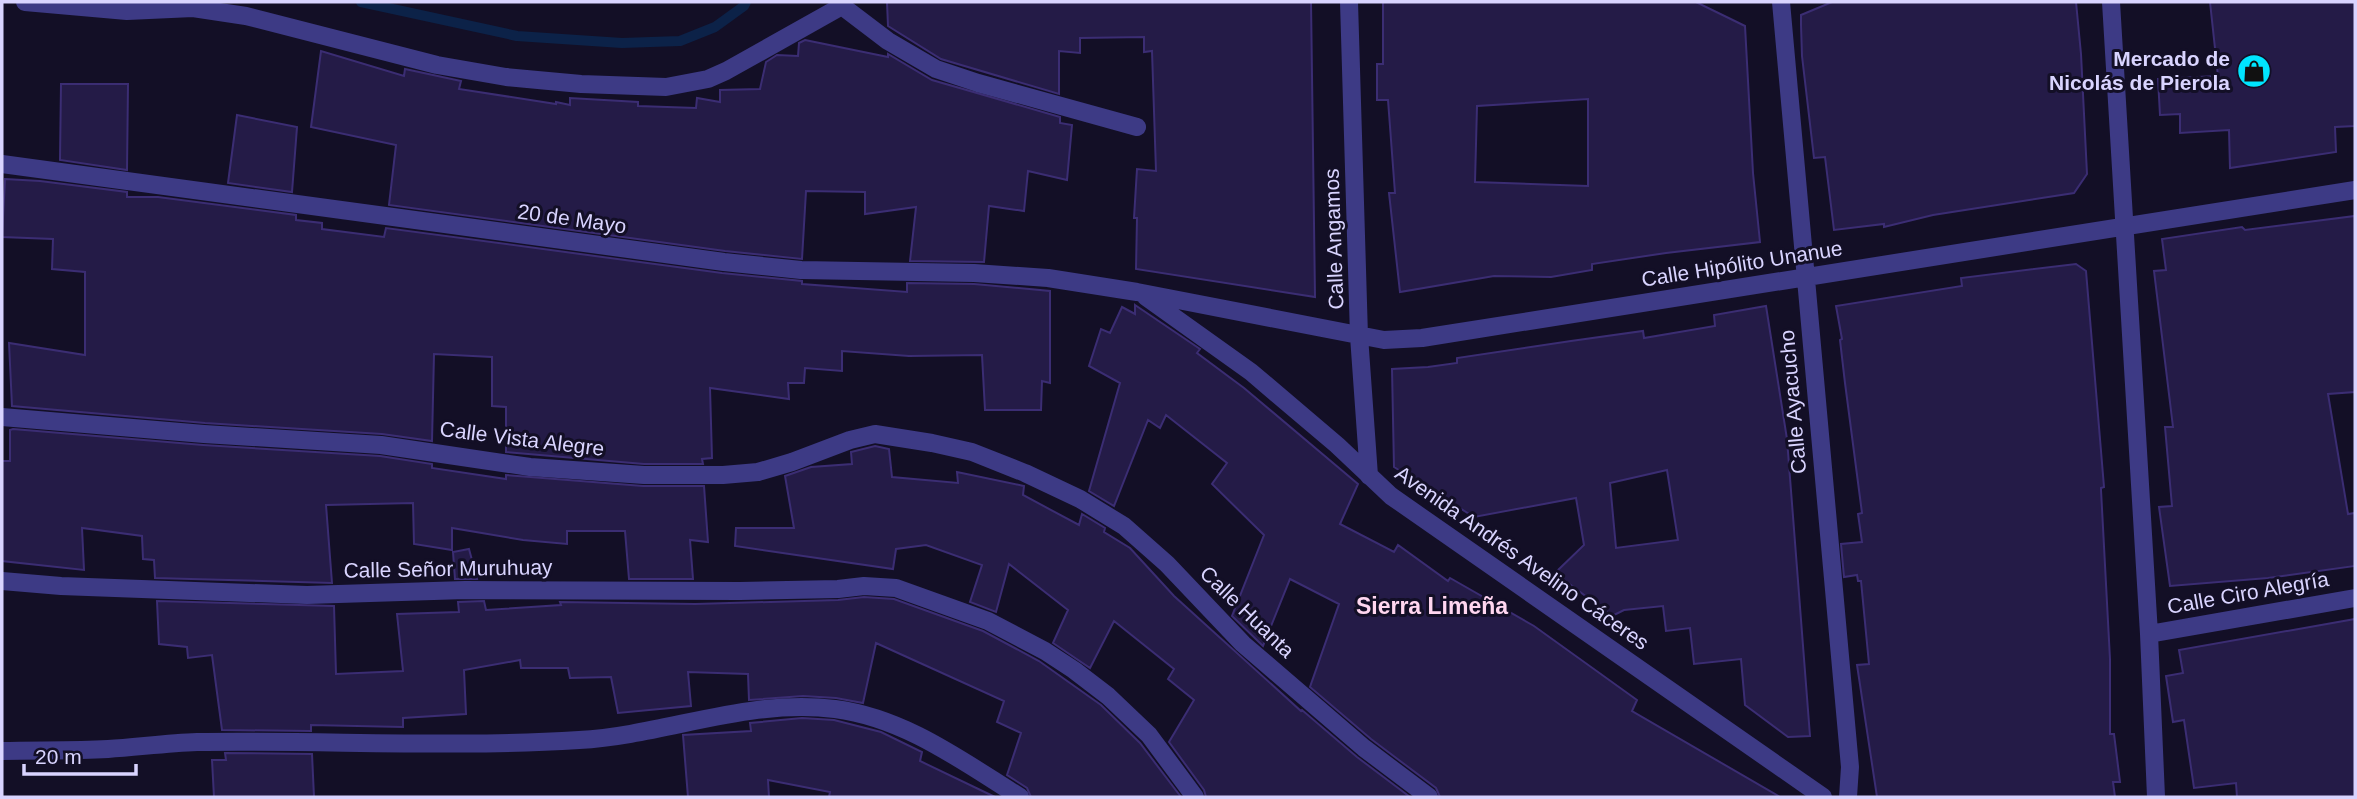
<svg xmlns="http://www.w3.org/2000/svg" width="2357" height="799" font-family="Helvetica,sans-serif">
  <rect width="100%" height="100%" fill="#130f26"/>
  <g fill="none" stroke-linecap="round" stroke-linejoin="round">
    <path stroke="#0c2248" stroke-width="10" d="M361,2L517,36L622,43L680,41L715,27L744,6L746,2"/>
  </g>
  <path fill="#241b47" stroke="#3b2d73" stroke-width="2" fill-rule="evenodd" d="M887,2H1311L1315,297L1136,269L1137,218H1134L1137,169L1156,171L1152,51L1144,52V37L1080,38V53L1059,51V94L941,59L888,26Z
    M1383,2H1696L1745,26L1753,173L1760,242L1666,253L1592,264V270L1551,277L1494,276L1400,292L1389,193H1395L1388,100H1377V64H1383ZM1588,99V186L1475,182L1477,106Z
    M1832,2H2076L2081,54L2087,174L2074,193L1933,215L1884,227V224L1834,230L1825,157L1814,158L1802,56L1801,25V15Z
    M2210,2H2355V126L2335,127L2336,152L2230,168L2229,130L2180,133V114L2160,115L2158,79L2218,76Z
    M805,40L888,57V54L932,80L1060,117V123L1072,125L1067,180L1028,171L1024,211L989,206L984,262L910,261L916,207L865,214V192L806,191L802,259L725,251L389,205L396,145L311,127L321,51L404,76L405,69L461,81L459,89L556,104V102L570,105V98L638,102V106L696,108L697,98L720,102V90L760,89L766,62L777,55L798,56L799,43Z
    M61,84H128L127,170L60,160Z
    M237,115L297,127L292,192L228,183Z
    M5,179L40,181L127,192V197H158L296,215V220L322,223V229L384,237L386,228L722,273L802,281V284L907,292V283L974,284L1050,291V383L1042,381L1041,410H985L982,355L909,356L842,351V371L805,368L804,383H788L789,399L710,388L712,458L702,459L703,464H644L506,452V407L492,406V357L434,354L432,441L382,434L205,423L12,406L9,343L85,355V272L52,269L53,239L2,237Z
    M2355,216V392L2328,394L2348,514L2355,513V566L2268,578L2170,586L2159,507L2172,506L2165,427H2173L2154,271L2166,270L2162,239L2242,227L2245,230Z
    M2076,264L2086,271L2104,487L2101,488V490L2110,659V734H2114L2120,782H2113L2115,797H1877L1857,665L1869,664L1861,581H1858L1857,575L1844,577L1841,544L1862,542L1858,514L1862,513L1845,383L1840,340L1842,339L1836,306L1962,286L1961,278Z
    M1135,305L1200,349L1197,353L1244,388L1358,484L1340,524L1394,552L1398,545L1448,581L1450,578L1534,626L1637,700L1632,711L1780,797H1440L1436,788L1371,739L1310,687L1339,604L1290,579L1263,646L1232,616L1264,535L1212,484L1227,463L1166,415L1160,428L1148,420L1114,506L1089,491L1120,383L1089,366L1101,329L1110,333L1122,307L1135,314Z
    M1766,306L1787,439L1810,736L1788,737L1745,705L1741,659L1694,664L1690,628L1666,631L1663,606L1624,610L1612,616L1555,573L1584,545L1576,498L1474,517L1394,467L1392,369L1428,367L1457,363V358L1571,341L1643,331L1644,338L1715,326L1714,315ZM1667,470L1678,540L1616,548L1610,483Z
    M13,429L203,445L380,456L432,464V468L506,479V475L643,486H704L708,542L690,540L693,579H629L625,531H567V544L523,540L452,528V550L414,544L413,503L326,505L332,583L155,578L154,560L143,559L142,536L82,528L84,570L2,561V461H10V430Z
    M875,446L889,449L892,477L958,483L957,472L1024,486L1023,495L1079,525L1082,514L1105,528L1104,532L1130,548L1174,596L1301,711L1302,710L1357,757L1410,797H1206L1204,790L1169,742L1194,700L1168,679L1174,669L1114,621L1090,668L1053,643L1068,610L1009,564L996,612L970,602L982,565L926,545L896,549L893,569L735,546L736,528H794L785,476L811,467L852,464L851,452Z
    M469,549L477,579H455L453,552Z
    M864,597L894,599L983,631L1039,661L1101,705L1140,743L1181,797H1031L1027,788L1007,775L1021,733L997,722L1004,701L876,643L863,703L836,698L803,696L749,700L748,674L688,672L691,706L618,713L611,677L570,678L568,668H521L520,660L464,670L466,714L403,718V727L311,725V731L222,730L212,655L188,658L187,647L159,644L157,601L334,606L336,674L403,671L397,614L459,612L458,602L484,601L486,610L561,605L560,602L695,604L838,600Z
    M2355,619V797H2237L2236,783L2194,788L2184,720L2173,722L2166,676L2183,673L2179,650Z
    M802,718L834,720L881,732L922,752L920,761L995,797H829L830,792L768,780L769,797H688L683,735L751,731L750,723Z
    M225,753L312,754L314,797H214L212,760H226Z"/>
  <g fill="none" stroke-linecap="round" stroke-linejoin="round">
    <path stroke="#3d3a85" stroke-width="18" d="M25,2L127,11L193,8L246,16L437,65L506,77L581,84L666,87L708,79L726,71L842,6L844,2
      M1349,2L1359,336L1369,476
      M1781,2L1850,767L1848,797
      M2111,2L2149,634L2156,797
      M842,6L888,41L936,69L978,83L1137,127
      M2,164L724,262L801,270L974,273L1048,278L1137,292L1384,340L1422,338L2355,190
      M1146,297L1251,372L1337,445L1391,496L1823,797
      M2,417L204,434L381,445L530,467L644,475H723L758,472L792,462L850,440L875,434L932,443L972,452L1025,473L1080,499L1124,526L1167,564L1243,644L1364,748L1429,797
      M2,581L61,586L307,595L465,590L740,591L838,589L864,586L896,588L988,621L1045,651L1074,670L1108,696L1149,735L1195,797
      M2149,634L2355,598
      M2,751C37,750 72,751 108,749C138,747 168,743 197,742C324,740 452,748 579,740C666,735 747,698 835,709C905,718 962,761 1020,797"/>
  </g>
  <defs>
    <g id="shop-disc" transform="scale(1.75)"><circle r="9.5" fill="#00e5ff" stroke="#130f26"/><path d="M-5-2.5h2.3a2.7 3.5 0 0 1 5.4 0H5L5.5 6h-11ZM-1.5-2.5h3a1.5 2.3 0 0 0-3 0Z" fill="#111"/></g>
  </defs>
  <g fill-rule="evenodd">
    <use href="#shop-disc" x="2254" y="71"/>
  </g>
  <g text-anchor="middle" stroke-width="6" stroke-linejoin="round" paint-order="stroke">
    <g font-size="21" font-weight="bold" fill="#d9d4ff" stroke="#130f26" text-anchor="end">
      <text x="2230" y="66">Mercado de<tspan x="2230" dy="24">Nicolás de Pierola</tspan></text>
    </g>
    <g font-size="21" fill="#d9d4ff" stroke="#130f26">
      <text transform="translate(572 219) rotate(8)" y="7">20 de Mayo</text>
      <text transform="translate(1334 239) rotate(-92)" y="7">Calle Angamos</text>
      <text transform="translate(1742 264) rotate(-9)" y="7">Calle Hipólito Unanue</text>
      <text transform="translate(1793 402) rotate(-95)" y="7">Calle Ayacucho</text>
      <text transform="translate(522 439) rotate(7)" y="7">Calle Vista Alegre</text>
      <text transform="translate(1522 558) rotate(35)" y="7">Avenida Andrés Avelino Cáceres</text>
      <text transform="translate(448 569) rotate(-1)" y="7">Calle Señor Muruhuay</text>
      <text transform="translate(2248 593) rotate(-10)" y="7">Calle Ciro Alegría</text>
      <text transform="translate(1247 612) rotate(44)" y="7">Calle Huanta</text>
    </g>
    <g font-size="23" font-weight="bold" fill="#ffd6f0" stroke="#130f26">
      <text x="1432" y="614">Sierra Limeña</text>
    </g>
  </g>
  <rect width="2357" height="799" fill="none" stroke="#d9d4ff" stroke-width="7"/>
  <path d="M24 764v10h112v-10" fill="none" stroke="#d9d4ff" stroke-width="3.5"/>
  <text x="35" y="764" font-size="21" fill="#d9d4ff" stroke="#130f26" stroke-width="5" paint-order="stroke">20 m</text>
</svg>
